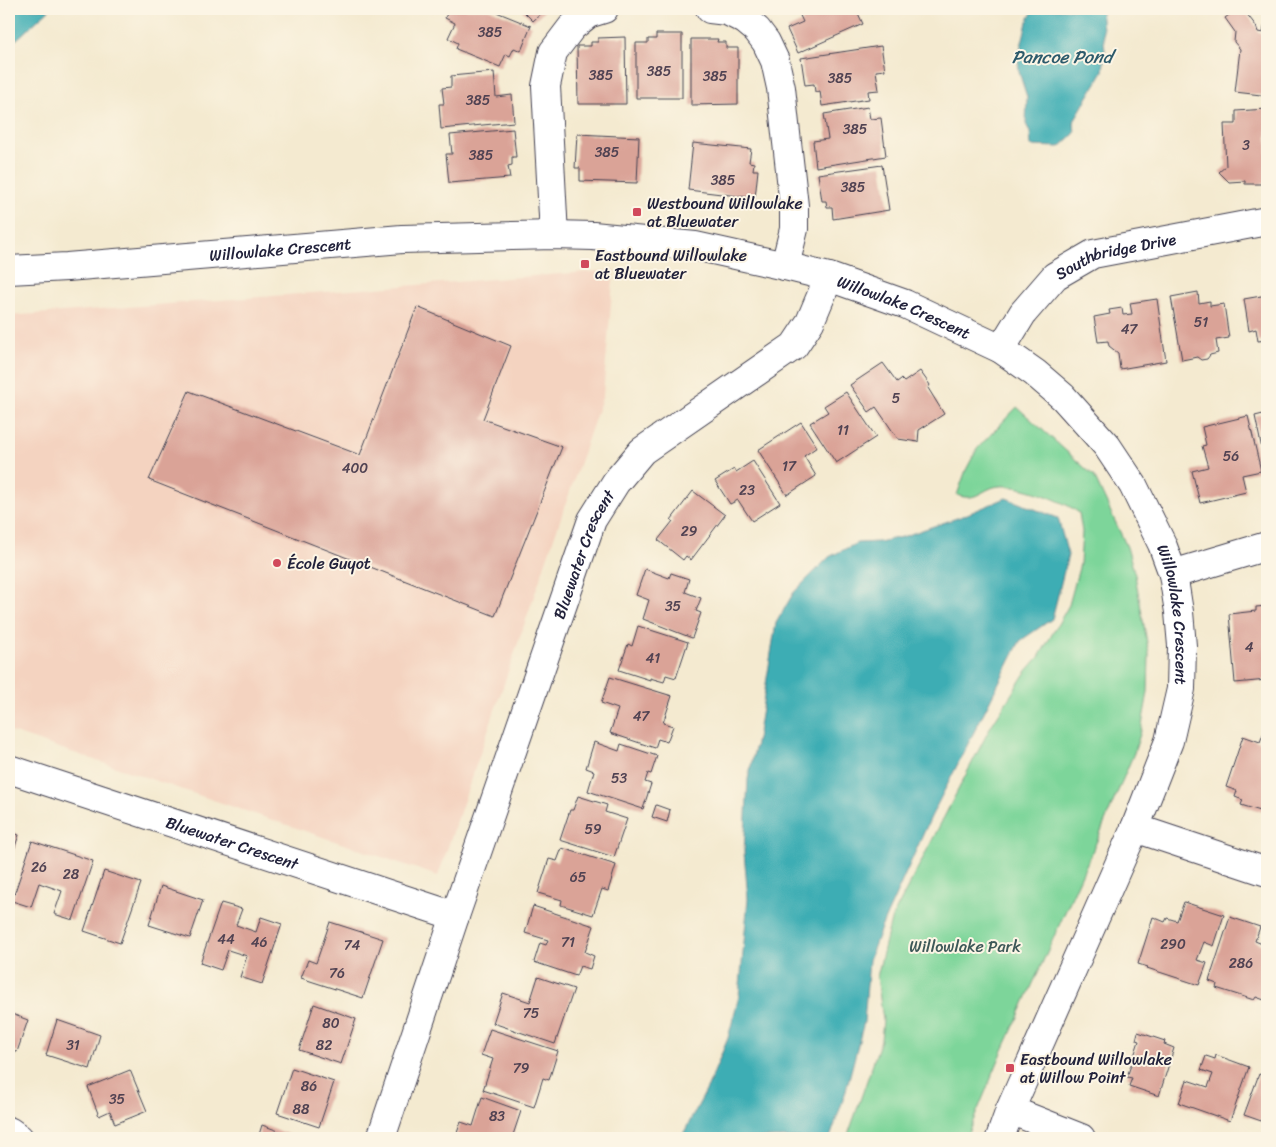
<svg xmlns="http://www.w3.org/2000/svg" width="1276" height="1147" font-family="Sriracha,sans-serif">
  <rect width="100%" height="100%" fill="#fcf5e5"/>
  <filter id="ink" filterUnits="userSpaceOnUse"><feTurbulence type="fractalNoise" baseFrequency=".02" numOctaves="2"/><feDisplacementMap in="SourceGraphic" scale="10" xChannelSelector="R" yChannelSelector="G"/><feConvolveMatrix kernelMatrix="1 2 1 2 8 2 1 2 1" color-interpolation-filters="sRGB"/></filter>
  <filter id="wash" filterUnits="userSpaceOnUse"><feTurbulence type="fractalNoise" baseFrequency=".0096" numOctaves="4" result="noise"/><feDisplacementMap in="SourceGraphic" scale="20" xChannelSelector="R" yChannelSelector="G"/><feGaussianBlur stdDeviation="1.12" result="paint"/><feColorMatrix in="noise" values="0 0 0 0 0 0 0 0 0 0 0 0 0 0 0 0 0 1.4 0 .05"/><feComposite in="paint" operator="in"/></filter>
  <g filter="url(#wash)">
    <rect width="100%" height="100%" fill="#f4ead0"/>
    <path fill="#f4d3c0" d="M614,270L603,395L438,876L9,731V316Z"/>
    <path fill="#7dd59a" stroke="#507c6a" d="M1017,407L1094,476L1127,547L1135,575L1149,654L1148,692L1141,731L1134,753L1096,843L1000,1057L966,1138H847L881,1040L883,1020L877,977L891,920L991,726L1025,673L1039,657L1069,605L1080,564L1082,532L1079,513C1065,501 1019,484 1000,486C983,487 977,503 957,495L966,470L977,449Z"/>
    <path fill="#3cadb4" stroke="#2f6878" d="M9,9H50L17,39L9,44Z
      M1034,9H1101L1105,51L1103,71L1075,119L1074,124L1075,133L1060,147L1031,146L1030,132L1026,124L1027,97L1019,72L1018,59L1027,22Z
      M1006,498L1058,518L1068,555L1052,619L1020,641L931,817L881,928L869,960L864,1022L845,1094L830,1138H681L708,1087L728,1038L739,996L748,899L744,852L748,779L757,739L776,623L794,592L829,557L857,543L878,542L902,537L960,517Z"/>
    <g id="blocks">
      <path fill="#daa397" d="M449,9H489L531,26L521,51L514,48L510,56L506,54L500,67L456,49L458,43L448,38L455,23L445,18Z
        M521,9H546L533,21Z
        M797,9H856L863,24L798,53L787,29L803,22Z
        M1237,9H1243L1256,26L1258,32L1263,33L1267,13V99L1263,98L1261,95L1235,92L1240,49L1234,42L1235,32L1225,18Z
        M656,34H682V98H636V43H648V39H656Z
        M625,37L626,104H578L577,46H591V42H598V38Z
        M691,39H718L717,42H726V48H738V104L691,105Z
        M881,46L885,70L876,71L879,90L868,91L869,99L822,106L820,91L815,92L814,84L805,85L801,58Z
        M494,72L496,97L512,95L514,122L441,129L439,104H444L442,88L451,87V76Z
        M868,107L870,119L881,118L886,156L816,167L813,141L828,139L824,114Z
        M1267,109V184H1245V181L1229,182L1219,172L1226,166L1224,124H1236V111Z
        M513,129L516,157H512V165L508,166L510,178L449,183L446,154H452L450,135Z
        M577,134L639,137L637,183L580,181V168H575Z
        M693,143L751,149L749,162L754,163L753,170H758L755,198L688,190Z
        M882,165L889,210L833,219L832,207H827L826,201H822L818,174Z
        M1198,292L1199,303L1210,301V306L1224,304L1229,338L1216,340L1218,353L1210,355L1207,359L1201,360L1197,357L1182,360L1171,297Z
        M1267,295V340L1258,341L1256,329L1249,331L1244,299Z
        M1157,299L1166,361L1120,369L1118,353L1109,346L1108,341L1098,342L1094,317L1110,314L1109,310L1122,308L1123,315L1132,314L1130,303Z
        M417,307L511,346L483,419L562,447L495,616L149,480L189,391L360,455Z
        M883,363L897,382L901,379L904,382L920,371L930,385L928,388L944,414L919,430L918,442L898,439L876,407L869,412L850,385Z
        M846,392L876,437L836,463L810,423L828,412L824,406Z
        M1267,413V468H1266L1255,416Z
        M1248,416L1261,471L1242,475L1246,492L1200,503L1192,471L1208,467L1202,446L1206,445L1202,427Z
        M801,422L817,447L804,456L816,476L787,495L758,450Z
        M753,461L780,503L752,521L738,500L730,504L715,481L734,469L736,472Z
        M693,491L725,515L691,560L686,556L683,560L658,540L673,521L671,520Z
        M645,569L669,578L671,573L689,579L685,592L701,598L696,611L701,613L692,638L643,619L649,600L636,595Z
        M1267,606V680L1235,683L1229,614L1256,611V607Z
        M638,626L688,642L676,678L666,675L664,682L650,678V680L619,670L628,644L632,646Z
        M610,677L672,696L663,723L673,726L667,742L658,739L655,748L610,733L618,709L601,703Z
        M1264,732L1267,733V813L1241,805L1243,800L1235,797L1237,791L1226,787L1243,736L1260,742Z
        M594,742L619,751L621,744L657,756L651,774L648,773L645,782L651,784L643,809L588,791L594,771L586,768Z
        M578,796L607,805L605,812L627,819L614,857L560,840L570,810H573Z
        M656,805L670,810L667,822L652,817Z
        M9,831L19,835L9,864Z
        M32,841L93,861L73,920L54,914L62,891L39,883L31,907L12,901Z
        M562,848L616,865L608,891L602,889L593,915L561,905L562,900L538,893L549,859L557,861Z
        M104,871L141,883L120,943L84,931Z
        M161,886L203,900L190,938L149,925Z
        M1184,902L1224,915L1214,946L1204,942L1197,960L1207,963L1199,985L1147,968L1148,967L1138,964L1153,917L1165,922L1167,918L1177,921Z
        M221,903L242,909L236,925L256,932L261,917L282,924L262,984L240,977L247,956L228,950L221,970L200,963Z
        M533,906L594,926L585,952L594,956L590,969L580,966L576,976L534,962L540,943L546,945L548,940L525,933Z
        M1230,917L1260,927L1255,941L1267,946V1001L1256,997L1254,1000L1216,988L1217,984L1209,981Z
        M330,922L383,939L363,998L301,978L308,960L316,963Z
        M538,977L574,989L555,1044L493,1023L503,993L530,1002Z
        M314,1004L356,1019L341,1064L299,1050Z
        M9,1013L28,1020L17,1052L9,1050Z
        M57,1020L100,1035L90,1069L46,1055Z
        M490,1029L558,1051L549,1080L543,1078L534,1107L483,1090L493,1059L481,1055Z
        M1138,1032L1165,1041L1164,1044L1174,1048L1159,1096L1129,1086L1132,1078L1127,1077L1139,1041L1136,1040Z
        M1216,1055L1249,1067L1230,1121L1179,1103L1187,1080L1208,1087L1213,1074L1201,1070L1206,1056L1215,1059Z
        M292,1068L334,1082L319,1127L277,1113Z
        M130,1070L147,1111L115,1124L110,1111L99,1116L88,1087Z
        M1259,1074L1267,1077V1134L1264,1133L1267,1123L1244,1115Z
        M482,1097L521,1111L512,1138H455L461,1122L473,1126Z
        M262,1125L298,1138H258Z"/>
    </g>
  </g>
  <g filter="url(#ink)">
    <use href="#blocks" fill-opacity="0" stroke="#424051" stroke-width="1"/>
    <g fill="none" stroke-linecap="round" stroke-linejoin="round">
      <g stroke="#424051" stroke-width="30">
        <g id="minor">
          <path d="M710,9L727,11L745,20L757,30L766,42L775,61L781,88L794,206V229L785,266"/>
          <path d="M554,235L546,86L553,52L572,27L588,14L604,9"/>
          <path id="s1" d="M9,270L67,267L402,239L554,235L593,236L695,246L785,266L829,277L905,304L1001,349L1035,373L1063,397L1107,446L1133,485L1162,544L1173,574L1179,612L1182,646L1181,689L1169,741L1135,828L1010,1110L1000,1138"/>
          <path id="s2" d="M1001,349L1023,313L1055,276L1093,254L1267,221"/>
          <path d="M1173,574L1267,546"/>
          <path id="s3" d="M9,769L455,916"/>
          <path d="M1135,828L1267,872"/>
          <path d="M1010,1110L1081,1138"/>
          <path d="M9,1131L19,1138"/>
          <path id="s4" d="M381,1138L455,916L592,520L616,482L642,451L794,346L810,322L829,277"/>
        </g>
      </g>
      <use href="#minor" stroke="#fff" stroke-width="28"/>
    </g>
  </g>
  <g fill="#d1495b" stroke="#fcf5e5" stroke-width="2">
    <rect x="632" y="207" width="10" height="10" rx="2.5"/>
    <rect x="580" y="259" width="10" height="10" rx="2.5"/>
    <circle cx="277" cy="563" r="5"/>
    <rect x="1005" y="1063" width="10" height="10" rx="2.5"/>
  </g>
  <g text-anchor="middle" stroke-width="4" stroke-linejoin="round" paint-order="stroke">
    <g font-size="14" fill="#504252">
      <text x="490" y="37">385</text>
      <text x="659" y="76">385</text>
      <text x="601" y="80">385</text>
      <text x="715" y="81">385</text>
      <text x="840" y="83">385</text>
      <text x="478" y="105">385</text>
      <text x="855" y="134">385</text>
      <text x="1246" y="150">3</text>
      <text x="607" y="157">385</text>
      <text x="481" y="160">385</text>
      <text x="723" y="185">385</text>
      <text x="853" y="192">385</text>
      <text x="1201" y="327">51</text>
      <text x="1129" y="334">47</text>
      <text x="896" y="403">5</text>
      <text x="843" y="435">11</text>
      <text x="1231" y="461">56</text>
      <text x="789" y="471">17</text>
      <text x="355" y="473">400</text>
      <text x="747" y="495">23</text>
      <text x="689" y="536">29</text>
      <text x="673" y="611">35</text>
      <text x="1249" y="652">4</text>
      <text x="653" y="663">41</text>
      <text x="641" y="721">47</text>
      <text x="619" y="783">53</text>
      <text x="593" y="834">59</text>
      <text x="39" y="872">26</text>
      <text x="71" y="879">28</text>
      <text x="578" y="882">65</text>
      <text x="226" y="944">44</text>
      <text x="259" y="947">46</text>
      <text x="568" y="947">71</text>
      <text x="1173" y="949">290</text>
      <text x="352" y="950">74</text>
      <text x="1241" y="968">286</text>
      <text x="337" y="978">76</text>
      <text x="531" y="1018">75</text>
      <text x="331" y="1028">80</text>
      <text x="73" y="1050">31</text>
      <text x="324" y="1050">82</text>
      <text x="521" y="1073">79</text>
      <text x="309" y="1091">86</text>
      <text x="117" y="1104">35</text>
      <text x="301" y="1114">88</text>
      <text x="497" y="1121">83</text>
    </g>
    <g font-size="16" fill="#22223b" stroke="#fcf5e5" text-anchor="start">
      <text x="647" y="209">Westbound Willowlake<tspan x="647" dy="18">at Bluewater</tspan></text>
      <text x="595" y="261">Eastbound Willowlake<tspan x="595" dy="18">at Bluewater</tspan></text>
      <text x="287" y="569">École Guyot</text>
      <text x="1020" y="1065">Eastbound Willowlake<tspan x="1020" dy="18">at Willow Point</tspan></text>
    </g>
    <g font-size="16" fill="#22223b" stroke="#fcf5e5">
      <text dy="6" stroke="none"><textPath href="#s1" startOffset="272">Willowlake Crescent</textPath></text>
      <text dy="6" stroke="none"><textPath href="#s2" startOffset="156">Southbridge Drive</textPath></text>
      <text dy="6" stroke="none"><textPath href="#s1" startOffset="906">Willowlake Crescent</textPath></text>
      <text dy="6" stroke="none"><textPath href="#s4" startOffset="618">Bluewater Crescent</textPath></text>
      <text dy="6" stroke="none"><textPath href="#s1" startOffset="1341">Willowlake Crescent</textPath></text>
      <text dy="6" stroke="none"><textPath href="#s3" startOffset="235">Bluewater Crescent</textPath></text>
    </g>
    <g font-size="16" fill="#3d5858" stroke="#fcf5e5">
      <text x="965" y="952">Willowlake Park</text>
    </g>
    <g font-size="18" font-style="italic" fill="#2c5a6b" stroke="#fcf5e5">
      <text x="1062" y="63">Pancoe Pond</text>
    </g>
  </g>
  <rect width="1276" height="1147" fill="none" stroke="#fcf5e5" stroke-width="30"/>
</svg>
